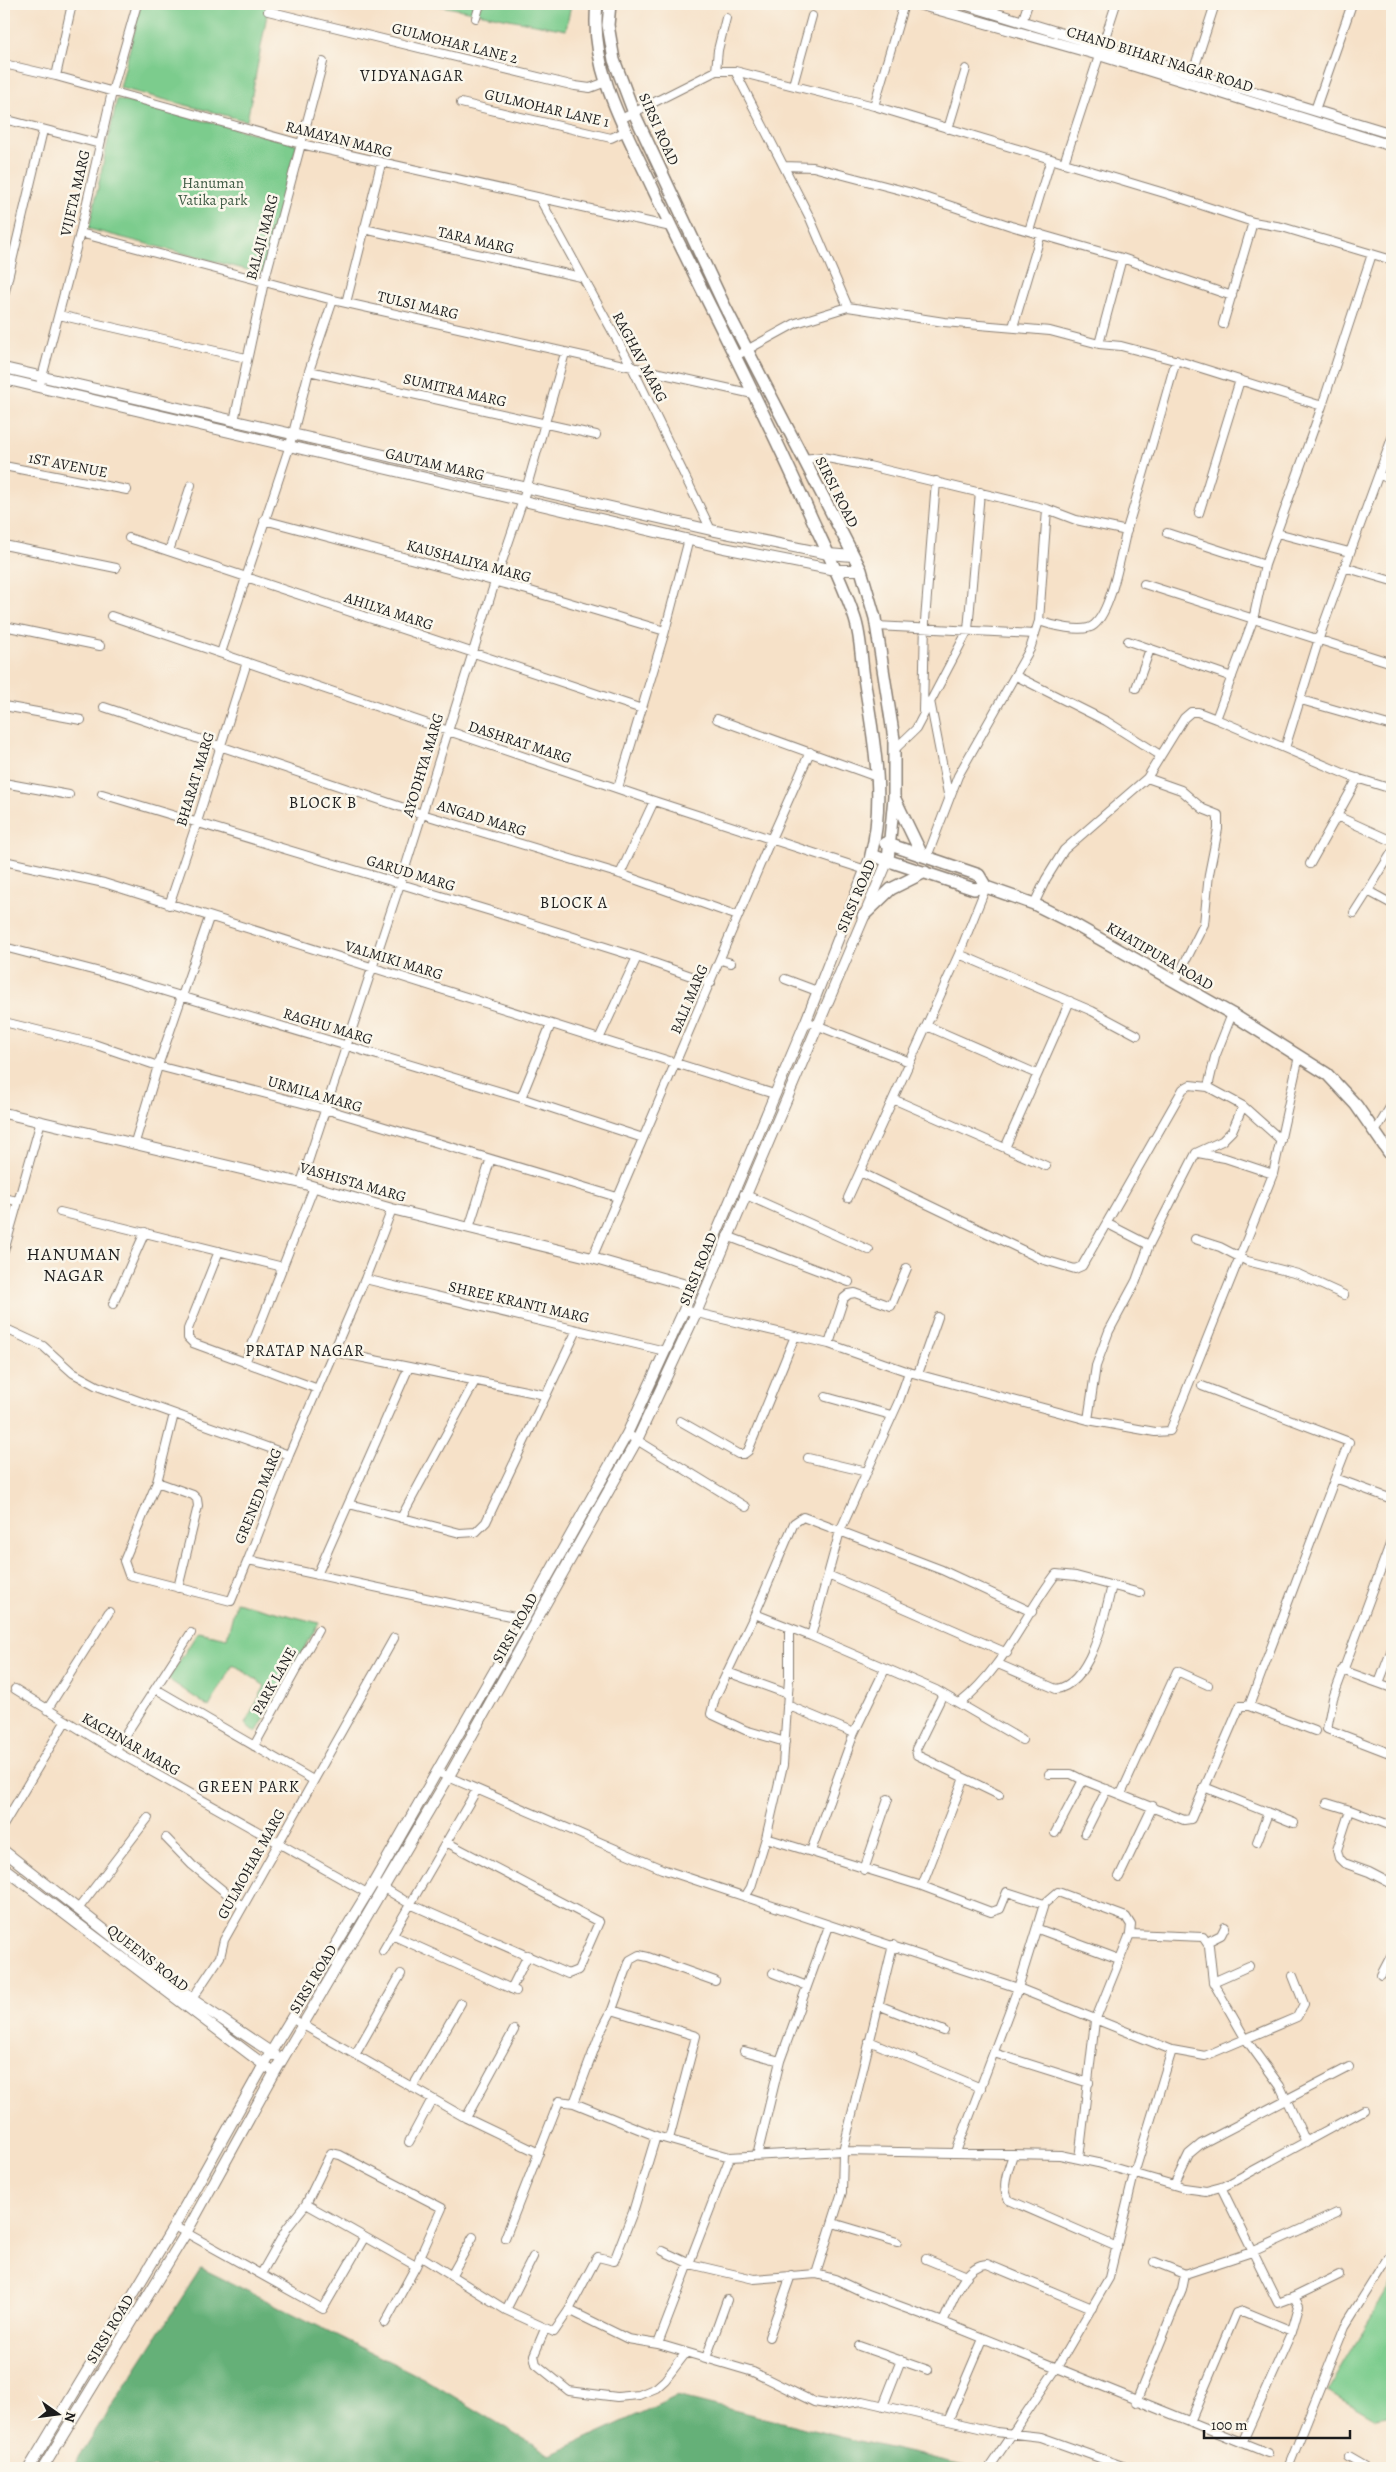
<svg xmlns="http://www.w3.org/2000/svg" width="1396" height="2472" font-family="Alegreya,serif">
  <rect width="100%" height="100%" fill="#fbf7ec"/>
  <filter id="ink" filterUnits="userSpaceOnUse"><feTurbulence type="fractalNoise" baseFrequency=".02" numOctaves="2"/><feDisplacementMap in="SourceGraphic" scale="10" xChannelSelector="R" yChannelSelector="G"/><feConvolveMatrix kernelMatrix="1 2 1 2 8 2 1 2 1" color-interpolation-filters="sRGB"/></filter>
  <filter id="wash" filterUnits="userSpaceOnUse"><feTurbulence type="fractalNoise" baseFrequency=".0096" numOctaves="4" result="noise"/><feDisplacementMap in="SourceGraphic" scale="20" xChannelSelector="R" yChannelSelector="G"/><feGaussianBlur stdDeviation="1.12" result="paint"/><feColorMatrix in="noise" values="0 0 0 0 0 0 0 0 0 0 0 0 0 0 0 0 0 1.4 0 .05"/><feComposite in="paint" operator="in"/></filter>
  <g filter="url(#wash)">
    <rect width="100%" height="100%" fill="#f6e1c8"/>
    <path fill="#7ccc8d" stroke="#4c7454" d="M141,4H269L247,121L120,88Z
      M431,4H571L566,30Z
      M117,99L297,144L263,274L89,229Z
      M236,1602L319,1623L256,1733L245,1724L265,1686L233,1664L209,1707L168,1679L198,1632L227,1638Z
      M1392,2282V2415L1376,2418L1328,2390Z"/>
    <path fill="#65b078" stroke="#40664a" d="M201,2268L423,2378L551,2455L677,2396L841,2437L977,2468H72Z"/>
  </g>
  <g filter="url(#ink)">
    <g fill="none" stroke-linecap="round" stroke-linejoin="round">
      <g stroke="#897e72" stroke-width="10">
        <path id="minor" d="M268,11L575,86L590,88L606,82
          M476,18L480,4
          M1022,22L1028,4
          M4,64L56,76L301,144L671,227
          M716,71L718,50L726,18
          M735,71L809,216L848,307
          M1193,72L1215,4
          M56,76L72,4
          M793,85L812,16
          M461,103L611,138L626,131
          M874,106L904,4
          M1315,110L1352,4
          M4,119L100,144
          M621,119L716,71H735L874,106L1171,195L1253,222L1282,227L1392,260
          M948,129L966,69
          M1064,163L1116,4
          M784,166L813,167L912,193L1011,226L1122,258L1232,296
          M540,199L632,367L711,530
          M364,229L581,277
          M1029,231L1051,159
          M80,233L333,300L753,394
          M4,295L43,130
          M346,303L381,164
          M59,315L246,358
          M1223,324L1253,222
          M1013,327L1041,234
          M1099,344L1122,258
          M734,357L796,323L848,307L944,322L1050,331L1099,344L1121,346L1182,362L1322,406
          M309,371L596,435
          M41,381L80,233L112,92L137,4
          M234,421L264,282L323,62
          M803,459L822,457L869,466L1047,509L1076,520L1127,531
          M4,466L127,490
          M1380,475L1392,480
          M1199,513L1240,380
          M264,520L527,590L665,631
          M1167,533L1265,565
          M1277,533L1349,552
          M129,538L642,709
          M4,545L116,568
          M169,551L191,485
          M1344,567L1392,581
          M1144,584L1392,663
          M111,616L654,801L866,870
          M1039,621C1050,625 1084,634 1094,625C1112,610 1121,552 1127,529C1144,473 1160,417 1176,360
          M4,626L100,646
          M876,626L1035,634
          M1128,641L1232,677
          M221,653L290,445L309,371L333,300
          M1016,676L1106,721L1160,755
          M1136,688L1150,649
          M1301,700L1392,726
          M930,701L949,799
          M4,706L81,720
          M104,707L422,814L620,874L738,916
          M923,711L925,621L936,481
          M717,719L877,777
          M1216,719L1350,776L1392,789
          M1285,748L1322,629L1392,438
          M895,749L916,729L968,630L980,492
          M1147,778L1181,790L1203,809L1218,815V829L1209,874L1204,924L1175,982
          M4,783L69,795
          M618,788L665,631L689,539
          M102,794L494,912L637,957L711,983
          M1337,816L1392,841
          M1392,852L1368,891L1392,904
          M927,857L958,776L1030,649L1039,621L1047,509
          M4,861L104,883L774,1094
          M1310,864L1358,778
          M620,874L654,801
          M1034,904L1046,879L1064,850L1147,778L1184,718L1191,712H1198L1216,719L1253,620L1265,565L1322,406L1372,254
          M169,905L197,822L247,662
          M1354,913L1368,891
          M4,947L104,973L521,1098L643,1138
          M959,954L1092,1011L1137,1035
          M721,960L731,963
          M785,979L817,991
          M806,1021L910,1062
          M4,1022L94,1044L158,1066L325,1109L617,1197
          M927,1026L1037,1074
          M599,1039L637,957
          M1208,1087L1243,1106L1281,1140
          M521,1098L551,1024
          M893,1099L1046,1166
          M1375,1132L1392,1104
          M135,1142L158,1066L209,918
          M1005,1148L1070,1001
          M1198,1153L1225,1158L1273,1174
          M860,1172L1041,1259L1075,1269L1082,1266L1183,1089L1190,1085L1208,1087L1215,1057L1232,1014
          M301,1183L400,884L495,582L523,500L565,353
          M744,1194L869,1250
          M4,1198L17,1201
          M848,1198L959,954L986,887
          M392,1209L365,1279L289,1455L248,1560L524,1619
          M60,1212L283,1267
          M1108,1224L1149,1245
          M469,1228L490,1161
          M727,1236L849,1282
          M1195,1239L1220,1247L1247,1261L1298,1274L1344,1295
          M4,1251L41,1121
          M219,1251L188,1329V1338L193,1343L318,1389
          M592,1258L771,839L810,752
          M365,1279L665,1351
          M113,1304L145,1232
          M684,1310L829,1344L909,1372L1088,1420L1155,1432L1170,1431L1273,1174L1299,1056
          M4,1328L43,1346L73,1373L97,1386L289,1455
          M829,1344L844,1298L849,1294L855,1293L891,1306L907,1268
          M334,1352L409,1367
          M245,1363L314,1187
          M918,1374L938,1317
          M1202,1386L1349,1442L1335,1478
          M826,1397L891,1415
          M174,1414L157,1482L124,1561L129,1575L231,1601L248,1560
          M1088,1420L1096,1366L1109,1331L1136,1281L1149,1245L1196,1153L1222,1141L1232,1131L1243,1106
          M680,1421L738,1454H744L748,1451L795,1336
          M627,1434L746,1507
          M808,1458L867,1472
          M157,1482L193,1495L197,1499L198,1506L178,1588
          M349,1504L460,1533L476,1532L486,1522L577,1330
          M401,1518L475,1381
          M1392,1539L1333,1698L1327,1729L1392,1754
          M317,1575L409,1367L545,1395
          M828,1575L1007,1653
          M755,1614L811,1636L936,1690L1022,1740
          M811,1636L840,1531L899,1401L909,1372
          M998,1664L1056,1689C1091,1684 1105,1615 1112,1585
          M1342,1670L1392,1688
          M727,1672L788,1694
          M1379,1683L1392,1649
          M15,1689L115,1751L367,1893
          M156,1689L313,1780
          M943,1694L916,1749L917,1755L999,1795
          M960,1703C1004,1668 1023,1617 1056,1574L1076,1576L1140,1593
          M787,1705L854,1733
          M1249,1706L1315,1731
          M47,1710L109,1612
          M785,1742L745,1730L711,1714L715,1698L755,1614L794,1523L803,1517L942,1570L1032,1612
          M254,1746L318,1630
          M115,1751L191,1633
          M437,1772L662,1869L1018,1988L1172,2050L1205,2056L1297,2017L1304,2004L1293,1976
          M1049,1774H1071L1083,1780
          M1204,1787L1294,1823
          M1121,1794L1177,1671L1208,1685
          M1327,1803L1350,1810
          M4,1824L65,1722
          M1392,1826L1350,1810L1337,1850L1339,1858L1344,1863L1369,1872L1392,1884
          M1055,1833L1083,1780L1184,1820L1191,1819L1240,1706H1249L1335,1478L1392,1499
          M1085,1833L1107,1789
          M166,1838L192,1865L242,1906
          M766,1838L922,1886L991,1912L1000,1909L1007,1892L1044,1904
          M1257,1842L1268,1813
          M811,1851L854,1733L885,1669
          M864,1870L888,1799
          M1119,1877L1153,1806
          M379,1885L410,1904L568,1974L578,1970L599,1922L446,1842
          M922,1886L964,1778
          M745,1897L751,1887L766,1838L783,1765L789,1679V1628
          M78,1909L148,1818
          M1038,1929L1119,1959
          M1130,1934L1203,1937L1209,1946L1213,1982L1249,1966
          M392,1935L516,1991
          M1207,1942L1221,1935L1225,1927
          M383,1951L476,1791
          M773,1973L807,1986
          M1381,1975L1392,1954
          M1213,1982L1245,2038L1280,2086L1306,2142
          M511,1989L528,1955
          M192,1999L220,1957L224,1940L394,1638
          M878,2005L944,2031
          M612,2010L630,1960L639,1955L648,1957L715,1981
          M291,2018L466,2118L539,2153
          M869,2041L981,2088
          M744,2051L780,2061
          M994,2053L1089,2083
          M355,2055L401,1974
          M412,2088L461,2003
          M574,2103L601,2031L612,2010L696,2036L669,2139
          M466,2118L514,2030
          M409,2142L432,2099
          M956,2152L1018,1988L1044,1904L1058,1892L1126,1917L1131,1925L1130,1934L1095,2021L1079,2159
          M1013,2154C1009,2169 1000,2186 1009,2200L1117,2247
          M757,2156L780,2061L829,1926
          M1174,2185L1189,2154L1201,2144L1349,2067
          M1221,2187L1278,2303L1294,2297L1299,2306L1292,2331L1242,2443
          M306,2204L416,2266
          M833,2223L897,2242
          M174,2226L323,2309L364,2238
          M505,2238L559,2101L574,2103L656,2136L730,2157L843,2151L1060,2155L1098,2163L1184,2188L1206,2191L1225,2186L1364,2110
          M663,2251L690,2264L754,2279L816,2274L835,2279L867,2294L943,2322L1268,2453
          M420,2256L506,2310L554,2332L569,2310L628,2339L658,2344L753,2372L814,2402L831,2405L863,2401L996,2432L1041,2437L1128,2468
          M926,2259L967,2276
          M1155,2262L1185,2274L1252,2252L1337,2213
          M261,2274L287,2228L306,2204L331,2153L340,2155L442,2208L416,2266L385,2323
          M816,2274L842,2192L843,2151L893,1945
          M451,2276L473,2237
          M1294,2297L1339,2275
          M506,2310L533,2257
          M569,2310L596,2259L598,2257L614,2261L633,2212L656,2136
          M943,2322C952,2304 963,2265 987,2264L1092,2308
          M545,2329L534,2355L536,2364L569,2391L617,2397L639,2395L656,2388L665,2380L685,2354
          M769,2337L791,2275
          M658,2344L730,2157
          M859,2346L928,2370
          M706,2358L727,2300
          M1136,2402L1182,2289L1185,2274
          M883,2406L901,2360
          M948,2421L983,2339
          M1190,2422L1236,2313L1243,2311L1292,2331
          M1349,2457L1368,2468
          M991,2465L1056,2369L1109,2278L1134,2174L1172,2050
          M1288,2468L1345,2326L1392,2251"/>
      </g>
      <g stroke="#897e72" stroke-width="12">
        <path id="tertiary" d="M918,4L1099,55L1392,146
          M964,4L1392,134
          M4,368L711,530L828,554L853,556
          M4,379L724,548L835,570H861
          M4,1113L301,1183L392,1209L592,1258L693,1287
          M4,1851L196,2002L275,2055
          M4,1868L268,2068
          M29,2468L174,2226L271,2052L374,1882L524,1619L627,1434L684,1310L806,1021L871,855
          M43,2468L186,2233L275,2072L448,1778L637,1440L696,1313L888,860"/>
      </g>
      <g stroke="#897e72" stroke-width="14">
        <path id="secondary" d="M597,4C589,71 628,134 655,193C705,299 761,403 808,510C824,546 843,582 855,619C861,637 861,659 864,678C873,736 886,797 871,855L974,889L986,887
          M610,4L608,25L614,60L634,113L724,305L861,570L875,618L894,739V797L888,860
          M894,797L922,855
          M885,843L979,875L986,887L1034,904L1070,922L1232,1014L1327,1074L1356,1105L1392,1157
          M863,916L891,889L925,872"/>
      </g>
      <use href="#minor" stroke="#fff" stroke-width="8"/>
      <use href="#tertiary" stroke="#fff" stroke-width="10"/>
      <use href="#secondary" stroke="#fff" stroke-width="11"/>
    </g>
  </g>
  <g text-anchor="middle" stroke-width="5" stroke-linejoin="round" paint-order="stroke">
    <g font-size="15" fill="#1c1c1c" stroke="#fbf7ec">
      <text transform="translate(455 43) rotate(14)" y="5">GULMOHAR LANE 2</text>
      <text transform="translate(1160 59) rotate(17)" y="5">CHAND BIHARI NAGAR ROAD</text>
      <text transform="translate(547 108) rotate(13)" y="5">GULMOHAR LANE 1</text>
      <text transform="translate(659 129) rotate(66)" y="5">SIRSI ROAD</text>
      <text transform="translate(339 139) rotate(14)" y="5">RAMAYAN MARG</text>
      <text transform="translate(75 193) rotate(-77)" y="5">VIJETA MARG</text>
      <text transform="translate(262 237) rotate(-75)" y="5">BALAJI MARG</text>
      <text transform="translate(476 240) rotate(13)" y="5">TARA MARG</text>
      <text transform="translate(418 305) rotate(13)" y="5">TULSI MARG</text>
      <text transform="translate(640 357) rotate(62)" y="5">RAGHAV MARG</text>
      <text transform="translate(455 390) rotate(13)" y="5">SUMITRA MARG</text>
      <text transform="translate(435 464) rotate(13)" y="5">GAUTAM MARG</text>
      <text transform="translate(68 465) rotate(11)" y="5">1ST AVENUE</text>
      <text transform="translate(837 492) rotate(63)" y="5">SIRSI ROAD</text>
      <text transform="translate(469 561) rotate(15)" y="5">KAUSHALIYA MARG</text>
      <text transform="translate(389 611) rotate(18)" y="5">AHILYA MARG</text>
      <text transform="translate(520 742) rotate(18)" y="5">DASHRAT MARG</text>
      <text transform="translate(423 765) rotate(-73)" y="5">AYODHYA MARG</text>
      <text transform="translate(195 779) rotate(-73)" y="5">BHARAT MARG</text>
      <text transform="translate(482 818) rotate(17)" y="5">ANGAD MARG</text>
      <text transform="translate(411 873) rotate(17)" y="5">GARUD MARG</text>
      <text transform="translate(856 896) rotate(-67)" y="5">SIRSI ROAD</text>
      <text transform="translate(1160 956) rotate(30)" y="5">KHATIPURA ROAD</text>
      <text transform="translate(394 960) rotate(17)" y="5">VALMIKI MARG</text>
      <text transform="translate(689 999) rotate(-67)" y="5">BALI MARG</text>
      <text transform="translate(328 1026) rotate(17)" y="5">RAGHU MARG</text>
      <text transform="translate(315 1094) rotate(16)" y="5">URMILA MARG</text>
      <text transform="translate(353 1182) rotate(16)" y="5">VASHISTA MARG</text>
      <text transform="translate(698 1269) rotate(-68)" y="5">SIRSI ROAD</text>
      <text transform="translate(519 1302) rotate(13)" y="5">SHREE KRANTI MARG</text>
      <text transform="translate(258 1496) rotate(-68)" y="5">GRENED MARG</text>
      <text transform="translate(515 1628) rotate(-61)" y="5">SIRSI ROAD</text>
      <text transform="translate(274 1681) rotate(-61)" y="5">PARK LANE</text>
      <text transform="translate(131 1744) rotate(30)" y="5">KACHNAR MARG</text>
      <text transform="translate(251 1864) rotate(-61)" y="5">GULMOHAR MARG</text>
      <text transform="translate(148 1958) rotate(38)" y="5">QUEENS ROAD</text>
      <text transform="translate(313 1979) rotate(-59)" y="5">SIRSI ROAD</text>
      <text transform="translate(110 2329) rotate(-59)" y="5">SIRSI ROAD</text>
    </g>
    <g font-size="15" fill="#3e5a44" stroke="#fbf7ec">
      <text x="213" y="188">Hanuman<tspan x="213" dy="17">Vatika park</tspan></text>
    </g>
    <g font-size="16" letter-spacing="1" fill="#1c1c1c" stroke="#fbf7ec">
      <text x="412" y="81">VIDYANAGAR</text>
      <text x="323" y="808">BLOCK B</text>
      <text x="574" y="908">BLOCK A</text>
      <text x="305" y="1356">PRATAP NAGAR</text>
      <text x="249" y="1792">GREEN PARK</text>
    </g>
    <g font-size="18" letter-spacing="1" fill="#1c1c1c" stroke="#fbf7ec">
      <text x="74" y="1260">HANUMAN<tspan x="74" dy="21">NAGAR</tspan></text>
    </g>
  </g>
  <rect width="1396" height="2472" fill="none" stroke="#fbf7ec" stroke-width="20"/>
  <g transform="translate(58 2414) rotate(104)" stroke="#fbf7ec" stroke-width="4" paint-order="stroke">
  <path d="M0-4L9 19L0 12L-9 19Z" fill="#1c1c1c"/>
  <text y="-8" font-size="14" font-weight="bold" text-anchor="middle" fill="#1c1c1c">N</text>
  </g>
  <path d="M1204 2430v8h146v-8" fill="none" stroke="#1c1c1c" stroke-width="2.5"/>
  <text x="1211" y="2430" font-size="15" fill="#1c1c1c" stroke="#fbf7ec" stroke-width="4" paint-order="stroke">100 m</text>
</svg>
